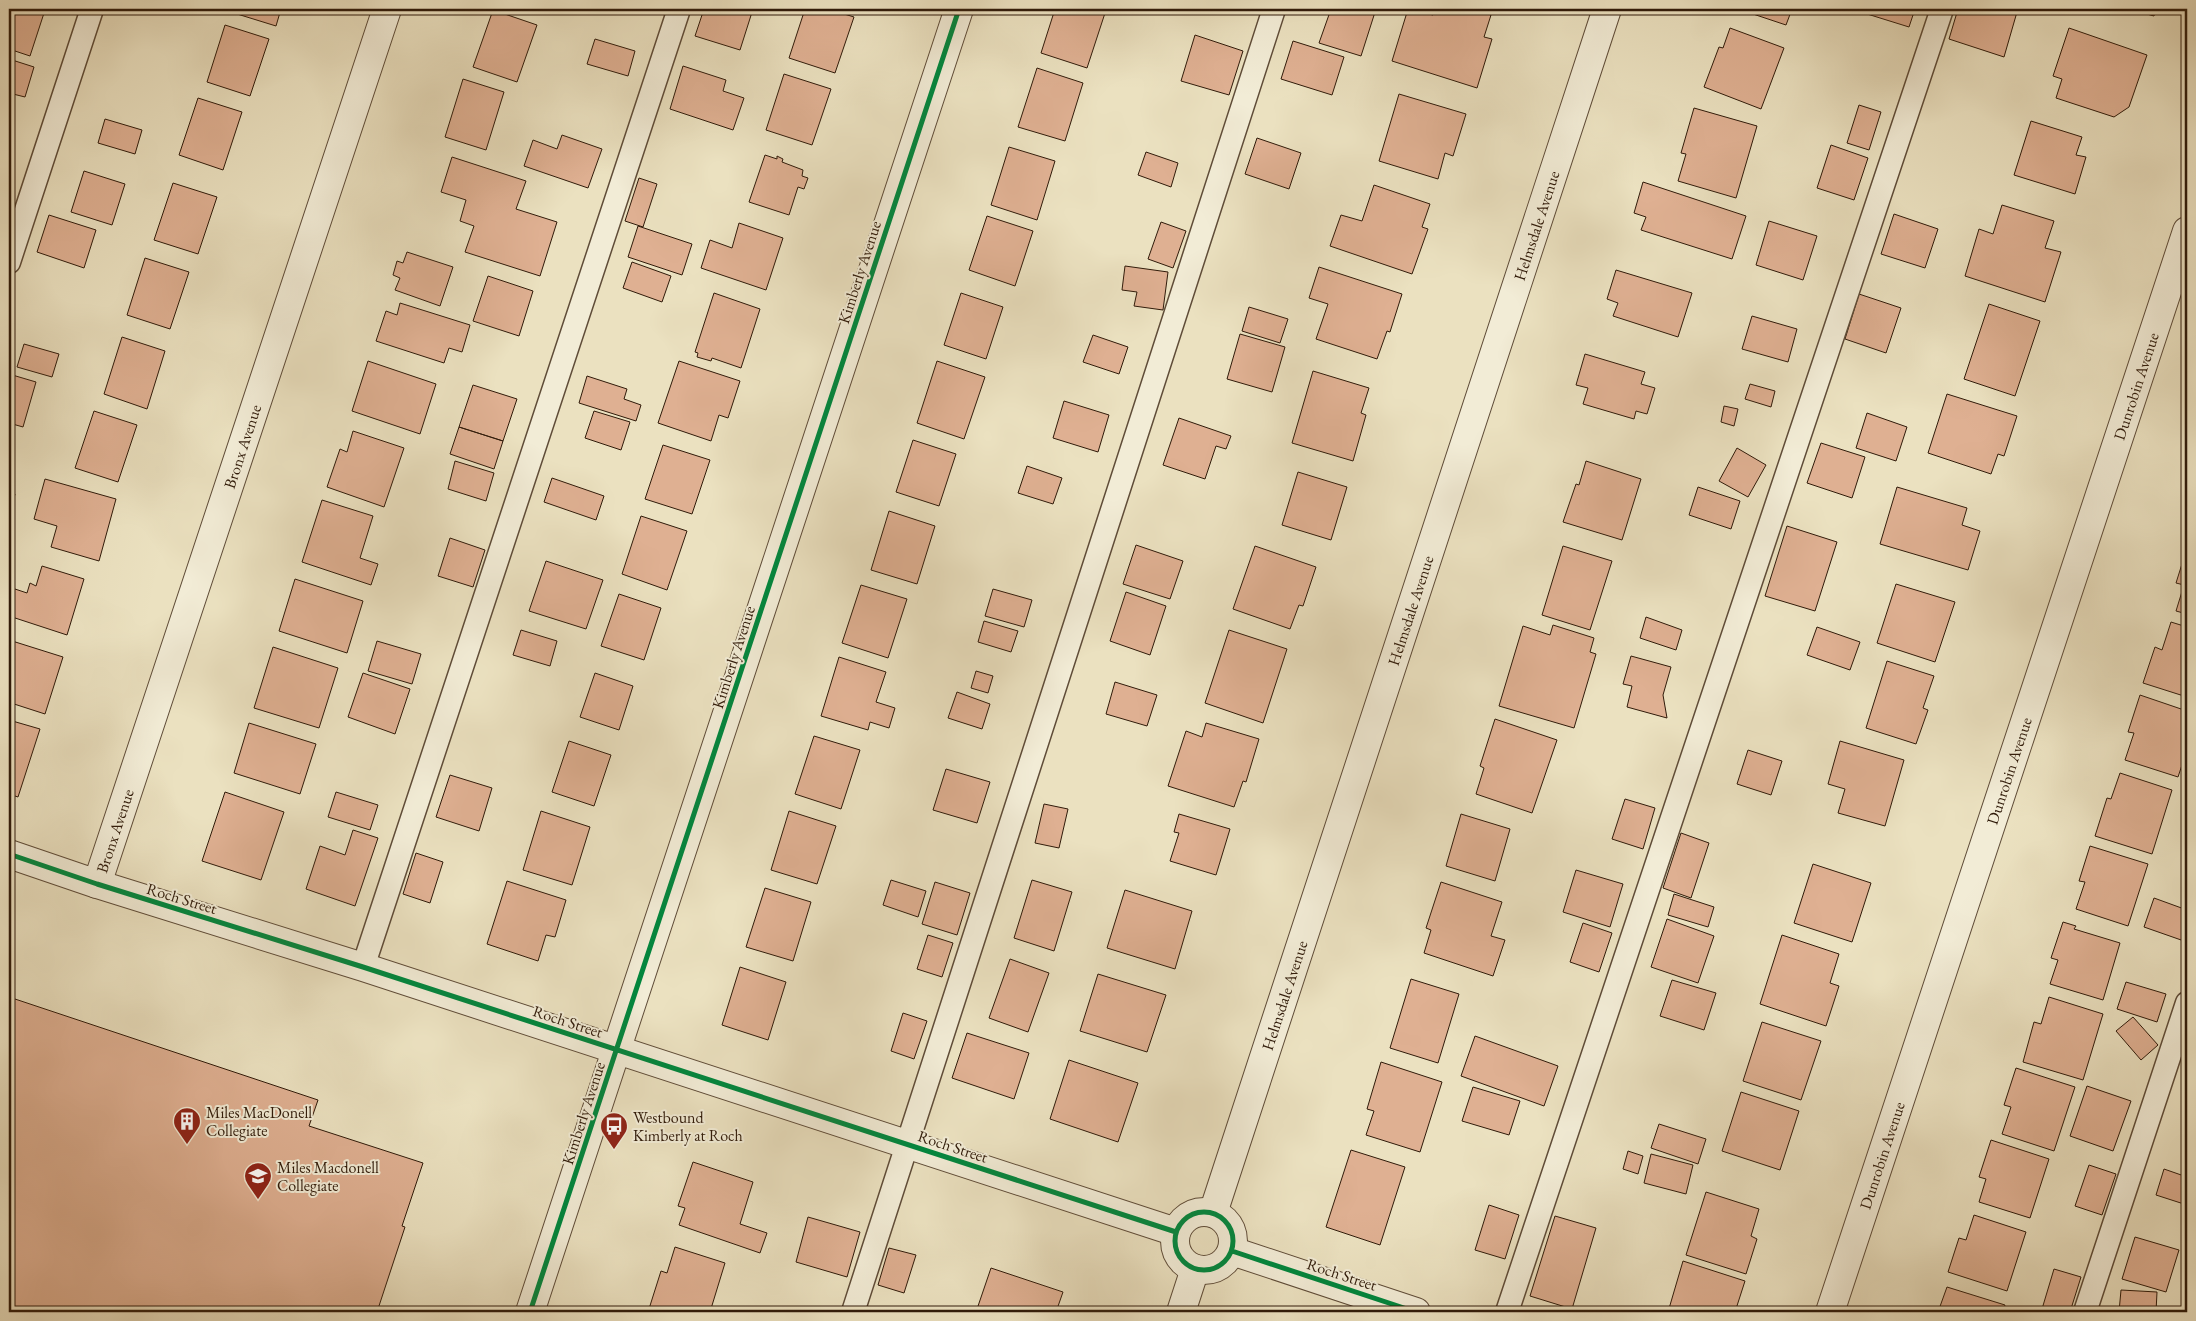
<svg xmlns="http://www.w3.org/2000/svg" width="2196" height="1321" font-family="'EB Garamond',serif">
  <rect width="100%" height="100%" fill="#ebe1c0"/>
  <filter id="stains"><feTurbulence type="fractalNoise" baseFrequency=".004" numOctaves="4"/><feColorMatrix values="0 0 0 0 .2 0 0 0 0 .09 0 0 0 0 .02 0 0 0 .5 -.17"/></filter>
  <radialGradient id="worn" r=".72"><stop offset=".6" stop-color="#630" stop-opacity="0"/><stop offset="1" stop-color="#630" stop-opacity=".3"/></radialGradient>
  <path fill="#dfb092" stroke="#301b0a" d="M9,9L45,10L30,56L9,49Z
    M221,9H281L276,26Z
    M704,9H753L740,50L695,36Z
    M805,9H828L854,17L835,73L789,58Z
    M1055,9L1106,10L1087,68L1041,53Z
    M1331,9H1376L1361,56L1319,43Z
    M1408,9L1433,15L1435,9H1471L1491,15L1484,37L1492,39L1477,88L1392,61Z
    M1738,9H1792L1786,25Z
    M1866,9H1915L1909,27L1864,13Z
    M1958,9H2006L2017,12L2004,57L1949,39Z
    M2128,9H2156L2154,16Z
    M493,10L537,25L517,82L473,67Z
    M225,25L269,39L250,96L207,82Z
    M1730,28L1784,48L1761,109L1704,87L1719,47L1723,48Z
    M2069,28L2147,55L2129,107L2114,117L2056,98L2062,79L2053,76Z
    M1195,35L1243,51L1229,95L1181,81Z
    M595,39L635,51L628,76L587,64Z
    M1293,41L1344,57L1332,95L1281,79Z
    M9,59L34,67L25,97L9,93Z
    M683,66L726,80L723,91L744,98L733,130L670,109Z
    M1037,68L1083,83L1065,141L1018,127Z
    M784,74L831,89L812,145L766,130Z
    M463,79L504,92L486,150L445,137Z
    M1399,94L1466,114L1453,156L1445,153L1438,179L1379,161Z
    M198,98L242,112L223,170L179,155Z
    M1859,105L1881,112L1869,150L1847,143Z
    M1694,108L1757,126L1736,198L1678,181L1686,154L1681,153Z
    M105,119L142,130L135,154L98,143Z
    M2031,121L2082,137L2076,155L2086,157L2075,194L2014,175Z
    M562,135L602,149L588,188L524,166L533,140L557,149Z
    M1257,138L1301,153L1289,189L1245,174Z
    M1831,145L1868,158L1854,200L1817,188Z
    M1009,147L1055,161L1037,220L991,205Z
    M1146,152L1178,163L1171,187L1138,175Z
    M765,155L777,159V156L783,159L782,162L803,170L802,176L808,178L804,189L798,187L789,215L749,202Z
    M452,157L526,181L516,209L557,222L540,276L465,252L474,226L460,221L466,200L441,192Z
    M84,171L125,184L112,225L71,212Z
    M639,178L657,184L643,227L625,221Z
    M1643,182L1746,216L1732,259L1641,230L1646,217L1634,213Z
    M173,183L217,197L198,254L154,240Z
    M1374,185L1430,204L1422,227L1428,229L1412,274L1330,246L1341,215L1362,221Z
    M2002,205L2054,221L2045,248L2061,252L2045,302L1965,276L1979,229L1993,234Z
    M1894,214L1938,229L1925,268L1881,254Z
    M49,215L96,230L84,268L37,252Z
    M987,216L1033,231L1015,286L969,270Z
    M1769,221L1817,236L1803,280L1756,265Z
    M1161,222L1186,231L1173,268L1148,259Z
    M739,223L783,238L766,290L701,268L710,240L732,248Z
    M638,226L692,244L682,275L628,257Z
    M407,252L453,267L440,306L395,290L400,278L393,275L397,261L403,263Z
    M145,258L189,272L170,329L127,315Z
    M632,262L671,276L662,302L623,288Z
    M1125,266L1168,272L1163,310L1134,306L1137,292L1122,290Z
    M1319,267L1402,294L1390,332L1387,331L1377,359L1316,339L1328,304L1309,298Z
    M1616,270L1692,293L1678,337L1613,316L1618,303L1607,299Z
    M488,276L533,291L519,336L473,321Z
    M714,293L760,309L741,368L712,358L711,361L697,357L698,353L695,352Z
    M961,293L1003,307L986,359L944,345Z
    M1859,294L1901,308L1886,353L1845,339Z
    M400,303L470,325L462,352L449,348L444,363L376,341L386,311L397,315Z
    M1989,304L2040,321L2015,396L1964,379Z
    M1249,307L1288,319L1280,343L1242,331Z
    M1752,316L1797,329L1788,362L1742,349Z
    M1240,334L1285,347L1272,392L1227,379Z
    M1093,335L1128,347L1119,374L1083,362Z
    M122,337L165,351L147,409L104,394Z
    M24,344L59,354L52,377L17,367Z
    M1585,354L1645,372L1641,384L1655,388L1647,414L1636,411L1634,419L1583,404L1588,388L1576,385Z
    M368,361L436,384L420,434L352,411Z
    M679,361L740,381L728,418L719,415L711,441L658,423Z
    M937,361L985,377L964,439L917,423Z
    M1313,371L1369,388L1361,413L1366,415L1353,461L1292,443Z
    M9,374L36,382L23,427L9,423Z
    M587,376L627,389L624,399L641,405L636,421L579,403Z
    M1750,384L1775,391L1771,407L1745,399Z
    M473,385L517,399L503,441L459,427Z
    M1947,394L2017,416L2004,456L1998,454L1991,474L1928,453Z
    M1064,401L1109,415L1098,452L1053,438Z
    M1724,406L1738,409L1734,426L1721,422Z
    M94,411L137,425L118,482L75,468Z
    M594,411L630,422L621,450L585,438Z
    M1867,413L1907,427L1896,461L1856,448Z
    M1179,418L1231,436L1226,449L1216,446L1205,479L1163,465Z
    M459,427L503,441L494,469L450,454Z
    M353,431L404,448L384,507L327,487L340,449L347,452Z
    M913,440L956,454L939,506L896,492Z
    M1821,443L1865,457L1852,498L1807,483Z
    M663,445L710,460L692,514L645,499Z
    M1737,448L1766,465L1748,497L1719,481Z
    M455,461L494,473L486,501L448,489Z
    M1586,461L1641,479L1622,540L1563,522L1576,484L1579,485Z
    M1027,466L1062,478L1053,504L1018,493Z
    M1298,472L1347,487L1331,540L1282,525Z
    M552,478L604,496L596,520L544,502Z
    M45,479L116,499L99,561L51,547L57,526L34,519Z
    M1698,487L1740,501L1731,529L1689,515Z
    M1897,487L1967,508L1962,525L1980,531L1968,570L1880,544Z
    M9,493L15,494L9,517Z
    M322,500L373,516L360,558L378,564L371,585L302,562Z
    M889,511L935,526L917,584L871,570Z
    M641,516L687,531L667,590L622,574Z
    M1787,526L1837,542L1815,611L1765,596Z
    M450,538L485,550L473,587L438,576Z
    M1136,545L1183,561L1170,599L1123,584Z
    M1255,546L1316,567L1303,606L1299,605L1290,629L1233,609Z
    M1563,546L1612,561L1590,630L1542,615Z
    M2187,548V614L2176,611L2184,585L2176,583Z
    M546,561L603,580L586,629L529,611Z
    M42,566L84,579L67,635L9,616V587L27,593L30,583L36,586Z
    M295,579L363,601L347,653L279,631Z
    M1896,584L1955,602L1935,662L1877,643Z
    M861,585L907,599L888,658L842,643Z
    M993,589L1032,600L1024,627L985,616Z
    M1126,592L1166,606L1150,655L1110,641Z
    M619,594L661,608L644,660L601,646Z
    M1646,617L1682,630L1676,650L1640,638Z
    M984,621L1018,631L1011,652L978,642Z
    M2171,622L2187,627V697L2143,683L2155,647L2162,650Z
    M1553,625L1594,638L1590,652L1596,654L1574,728L1499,706L1523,626L1550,635Z
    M1817,627L1860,642L1850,670L1807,655Z
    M521,630L557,641L550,666L513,655Z
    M1229,630L1287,649L1263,723L1205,703Z
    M9,640L63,657L45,714L11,703L13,696L9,695Z
    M377,641L421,654L412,684L368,671Z
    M273,647L338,668L319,728L254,708Z
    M1631,656L1671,667L1663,695L1667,718L1627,707L1632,686L1623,684Z
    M839,657L886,672L876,702L895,708L889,728L870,722L868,730L821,716Z
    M1887,661L1934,676L1923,708L1928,710L1916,744L1866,728Z
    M976,671L993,676L988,693L971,688Z
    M363,673L410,689L395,734L348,717Z
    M595,673L633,686L619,730L580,717Z
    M1115,682L1157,695L1147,726L1106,714Z
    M957,692L990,704L982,729L948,718Z
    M2140,695L2187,711V750L2178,777L2125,760L2134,733L2128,732Z
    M1495,719L1557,740L1532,813L1476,794L1484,768L1480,766Z
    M9,720L40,729L18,797L9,794Z
    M249,723L316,744L300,794L234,773Z
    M1206,723L1259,739L1246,782L1243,781L1234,807L1168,786L1186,731L1202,737Z
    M814,736L860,750L841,809L795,794Z
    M569,741L611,755L594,806L552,792Z
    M1840,741L1904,760L1885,826L1838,813L1845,789L1828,784Z
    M1748,750L1782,761L1771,795L1737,784Z
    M946,769L990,782L977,823L933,810Z
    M2120,773L2172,790L2152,854L2095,836L2107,798L2111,799Z
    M450,775L492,788L479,831L436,817Z
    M225,792L284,812L261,880L202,861Z
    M336,792L378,805L370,830L328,817Z
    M1625,799L1655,808L1643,849L1612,839Z
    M1044,804L1068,809L1059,848L1035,843Z
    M541,811L590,827L572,885L523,870Z
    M789,811L836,826L817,884L771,870Z
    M1179,814L1230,829L1216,875L1170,861L1179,833L1174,832Z
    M1461,814L1510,829L1495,881L1446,866Z
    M353,830L378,838L355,906L306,889L320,846L345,855Z
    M1681,833L1709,843L1691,898L1663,888Z
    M2090,846L2148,864L2128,926L2076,909L2085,882L2079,881Z
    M416,853L443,862L430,903L403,894Z
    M1813,864L1871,883L1852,942L1794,923Z
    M1576,870L1623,884L1610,927L1563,912Z
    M891,880L926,891L918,917L883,905Z
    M1032,880L1072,892L1054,951L1014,938Z
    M507,881L566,900L555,937L546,935L538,961L487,944Z
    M935,882L970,893L957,935L922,924Z
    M1441,882L1502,902L1491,936L1505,940L1493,976L1424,953L1431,930L1426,928Z
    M765,888L811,902L793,961L746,947Z
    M1125,890L1192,911L1175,969L1107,948Z
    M1674,894L1714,907L1708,927L1668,915Z
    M2154,898L2187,910V931L2184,941L2144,927Z
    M1667,919L1714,936L1698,983L1651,967Z
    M2063,922L2076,926L2074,929L2120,943L2103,1000L2050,984L2058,960L2051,958Z
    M1583,923L1612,933L1599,972L1570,962Z
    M928,935L953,943L942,977L917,969Z
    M1782,935L1839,954L1830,983L1839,986L1826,1026L1760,1004Z
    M1010,959L1049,973L1028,1032L989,1018Z
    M740,967L786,982L768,1040L722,1025Z
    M1098,974L1166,995L1147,1052L1080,1031Z
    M1411,979L1459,994L1438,1063L1390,1048Z
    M1672,980L1716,993L1704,1030L1660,1016Z
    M2126,982L2166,994L2157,1022L2117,1009Z
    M9,997L318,1100L309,1126L423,1163L402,1226L405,1227L377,1312H9Z
    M2049,997L2103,1014L2083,1080L2023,1062L2034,1022L2041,1024Z
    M903,1013L927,1021L914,1059L891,1051Z
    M2133,1017L2158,1045L2141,1060L2116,1031Z
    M1762,1022L1821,1041L1801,1100L1743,1081Z
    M967,1033L1029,1053L1014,1099L952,1078Z
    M1475,1036L1558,1066L1544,1106L1461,1076Z
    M1069,1060L1138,1083L1118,1142L1050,1119Z
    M1381,1062L1442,1082L1420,1152L1366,1135L1374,1111L1367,1109Z
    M2016,1068L2075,1087L2054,1151L2002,1134L2011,1107L2004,1105Z
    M2087,1086L2131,1101L2113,1151L2070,1136Z
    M1473,1087L1520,1101L1509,1135L1462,1121Z
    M1741,1092L1799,1111L1780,1170L1722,1151Z
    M1659,1124L1706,1139L1698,1164L1651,1148Z
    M1991,1140L2049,1159L2030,1218L1979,1202L1986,1179L1979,1177Z
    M1351,1150L1405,1167L1380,1245L1326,1227Z
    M1628,1151L1643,1156L1638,1174L1623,1169Z
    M1651,1154L1693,1165L1686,1194L1644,1183Z
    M693,1162L753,1182L740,1224L767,1233L760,1253L679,1225L685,1208L678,1206Z
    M2089,1165L2116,1174L2102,1215L2075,1206Z
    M2164,1169L2187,1177V1205L2156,1195Z
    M1706,1192L1759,1209L1751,1236L1757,1239L1746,1274L1686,1255Z
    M1489,1205L1519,1215L1505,1259L1475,1250Z
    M1974,1215L2026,1232L2007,1291L1948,1272L1959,1238L1966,1240Z
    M1555,1216L1596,1228L1572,1309L1530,1296Z
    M808,1217L860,1232L847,1277L796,1262Z
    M2135,1237L2179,1250L2166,1292L2122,1279Z
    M675,1247L725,1263L710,1312H648L661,1271L667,1273Z
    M889,1248L916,1255L904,1293L878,1285Z
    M1683,1261L1745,1281L1735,1312H1668Z
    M991,1268L1063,1292L1056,1312H976Z
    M2054,1269L2081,1277L2070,1312H2052L2042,1309Z
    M1947,1287L2005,1305L2003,1312H1938Z
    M2121,1290L2157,1292L2156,1312H2119Z"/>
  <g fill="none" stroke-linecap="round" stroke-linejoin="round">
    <g stroke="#5f4c38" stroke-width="25">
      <path id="service" d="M9,262L92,9
        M363,967L679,9
        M853,1312L1274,9
        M1507,1312L1942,9
        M2085,1312L2187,1003"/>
    </g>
    <g stroke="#5f4c38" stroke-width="30">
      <g id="minor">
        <path d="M9,854L97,884L363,967L1176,1232"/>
        <path id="s1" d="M97,884L387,9"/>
        <circle cx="1204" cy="1241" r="29"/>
        <path id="s2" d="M1213,1213L1607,9"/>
        <path d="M1232,1251L1416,1312"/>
        <path d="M1181,1312L1195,1269"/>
        <path id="s3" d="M1830,1312L2187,231"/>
      </g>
    </g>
    <g stroke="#5f4c38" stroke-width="30">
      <path id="tertiary" d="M530,1312L959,9"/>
    </g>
    <use href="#service" stroke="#f2ecd6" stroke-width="22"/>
    <use href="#minor" stroke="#f2ecd6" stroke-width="28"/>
    <use href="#tertiary" stroke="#f2ecd6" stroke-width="28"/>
    <g stroke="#f2ecd6" stroke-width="8">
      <path id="cycleway" d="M9,854L97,884L363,967L1176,1232
        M1175 1241a29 29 0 1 1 58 0a29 29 0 1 1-58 0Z
        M1232,1251L1416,1312
        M530,1312L959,9"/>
    </g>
    <use href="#cycleway" stroke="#00873e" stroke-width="5"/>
  </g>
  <defs>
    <g id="building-pin" transform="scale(1.4375)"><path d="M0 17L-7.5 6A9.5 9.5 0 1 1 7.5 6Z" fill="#8f2418" stroke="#f2ecd6"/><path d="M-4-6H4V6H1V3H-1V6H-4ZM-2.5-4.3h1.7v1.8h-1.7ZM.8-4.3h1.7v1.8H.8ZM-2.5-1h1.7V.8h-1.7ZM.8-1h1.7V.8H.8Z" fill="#fff"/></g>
    <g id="bus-pin" transform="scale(1.4375)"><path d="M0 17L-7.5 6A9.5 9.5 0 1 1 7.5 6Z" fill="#8f2418" stroke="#f2ecd6"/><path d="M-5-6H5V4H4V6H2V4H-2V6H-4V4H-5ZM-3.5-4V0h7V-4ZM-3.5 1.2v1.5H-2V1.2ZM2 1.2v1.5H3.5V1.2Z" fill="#fff"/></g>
    <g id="school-pin" transform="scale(1.4375)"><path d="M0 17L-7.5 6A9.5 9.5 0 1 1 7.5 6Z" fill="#8f2418" stroke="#f2ecd6"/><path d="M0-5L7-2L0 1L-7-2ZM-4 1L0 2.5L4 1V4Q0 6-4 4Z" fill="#fff"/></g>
  </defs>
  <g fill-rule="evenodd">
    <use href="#building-pin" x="187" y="1121"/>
    <use href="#bus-pin" x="614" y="1126"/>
    <use href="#school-pin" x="258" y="1176"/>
  </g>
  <g text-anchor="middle" stroke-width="4" stroke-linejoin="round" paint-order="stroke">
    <g font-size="16" fill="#301b0a" stroke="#f2ecd6">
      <text dy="6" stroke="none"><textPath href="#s2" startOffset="1039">Helmsdale Avenue</textPath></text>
      <text transform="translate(859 272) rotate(-72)" y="6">Kimberly Avenue</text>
      <text dy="6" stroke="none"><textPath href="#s3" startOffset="975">Dunrobin Avenue</textPath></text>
      <text dy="6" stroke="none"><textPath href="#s1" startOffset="461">Bronx Avenue</textPath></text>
      <text dy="6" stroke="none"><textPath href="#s2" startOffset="634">Helmsdale Avenue</textPath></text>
      <text transform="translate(733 657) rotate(-72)" y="6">Kimberly Avenue</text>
      <text dy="6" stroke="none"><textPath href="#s3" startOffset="570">Dunrobin Avenue</textPath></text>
      <text dy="6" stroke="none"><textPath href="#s1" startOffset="56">Bronx Avenue</textPath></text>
      <text transform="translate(182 898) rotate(17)" y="6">Roch Street</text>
      <text dy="6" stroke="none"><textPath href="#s2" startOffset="229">Helmsdale Avenue</textPath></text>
      <text transform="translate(568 1021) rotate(18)" y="6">Roch Street</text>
      <text transform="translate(583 1113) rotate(-72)" y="6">Kimberly Avenue</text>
      <text transform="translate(953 1146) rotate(18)" y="6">Roch Street</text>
      <text dy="6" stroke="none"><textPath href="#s3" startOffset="165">Dunrobin Avenue</textPath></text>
      <text transform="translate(1342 1274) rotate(18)" y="6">Roch Street</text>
    </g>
    <g font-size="16" fill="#301b0a" stroke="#f2ecd6" text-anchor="start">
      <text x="206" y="1118">Miles MacDonell<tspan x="206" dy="18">Collegiate</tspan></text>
      <text x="633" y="1123">Westbound<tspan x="633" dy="18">Kimberly at Roch</tspan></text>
      <text x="277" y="1173">Miles Macdonell<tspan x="277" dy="18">Collegiate</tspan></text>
    </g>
  </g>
  <rect width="2196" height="1321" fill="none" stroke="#ebe1c0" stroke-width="30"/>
  <rect x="10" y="10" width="2176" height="1301" fill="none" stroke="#301b0a" stroke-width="2.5"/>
  <rect x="15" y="15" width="2166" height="1291" fill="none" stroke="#301b0a"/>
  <rect width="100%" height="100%" filter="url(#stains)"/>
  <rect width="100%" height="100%" fill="url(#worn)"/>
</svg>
